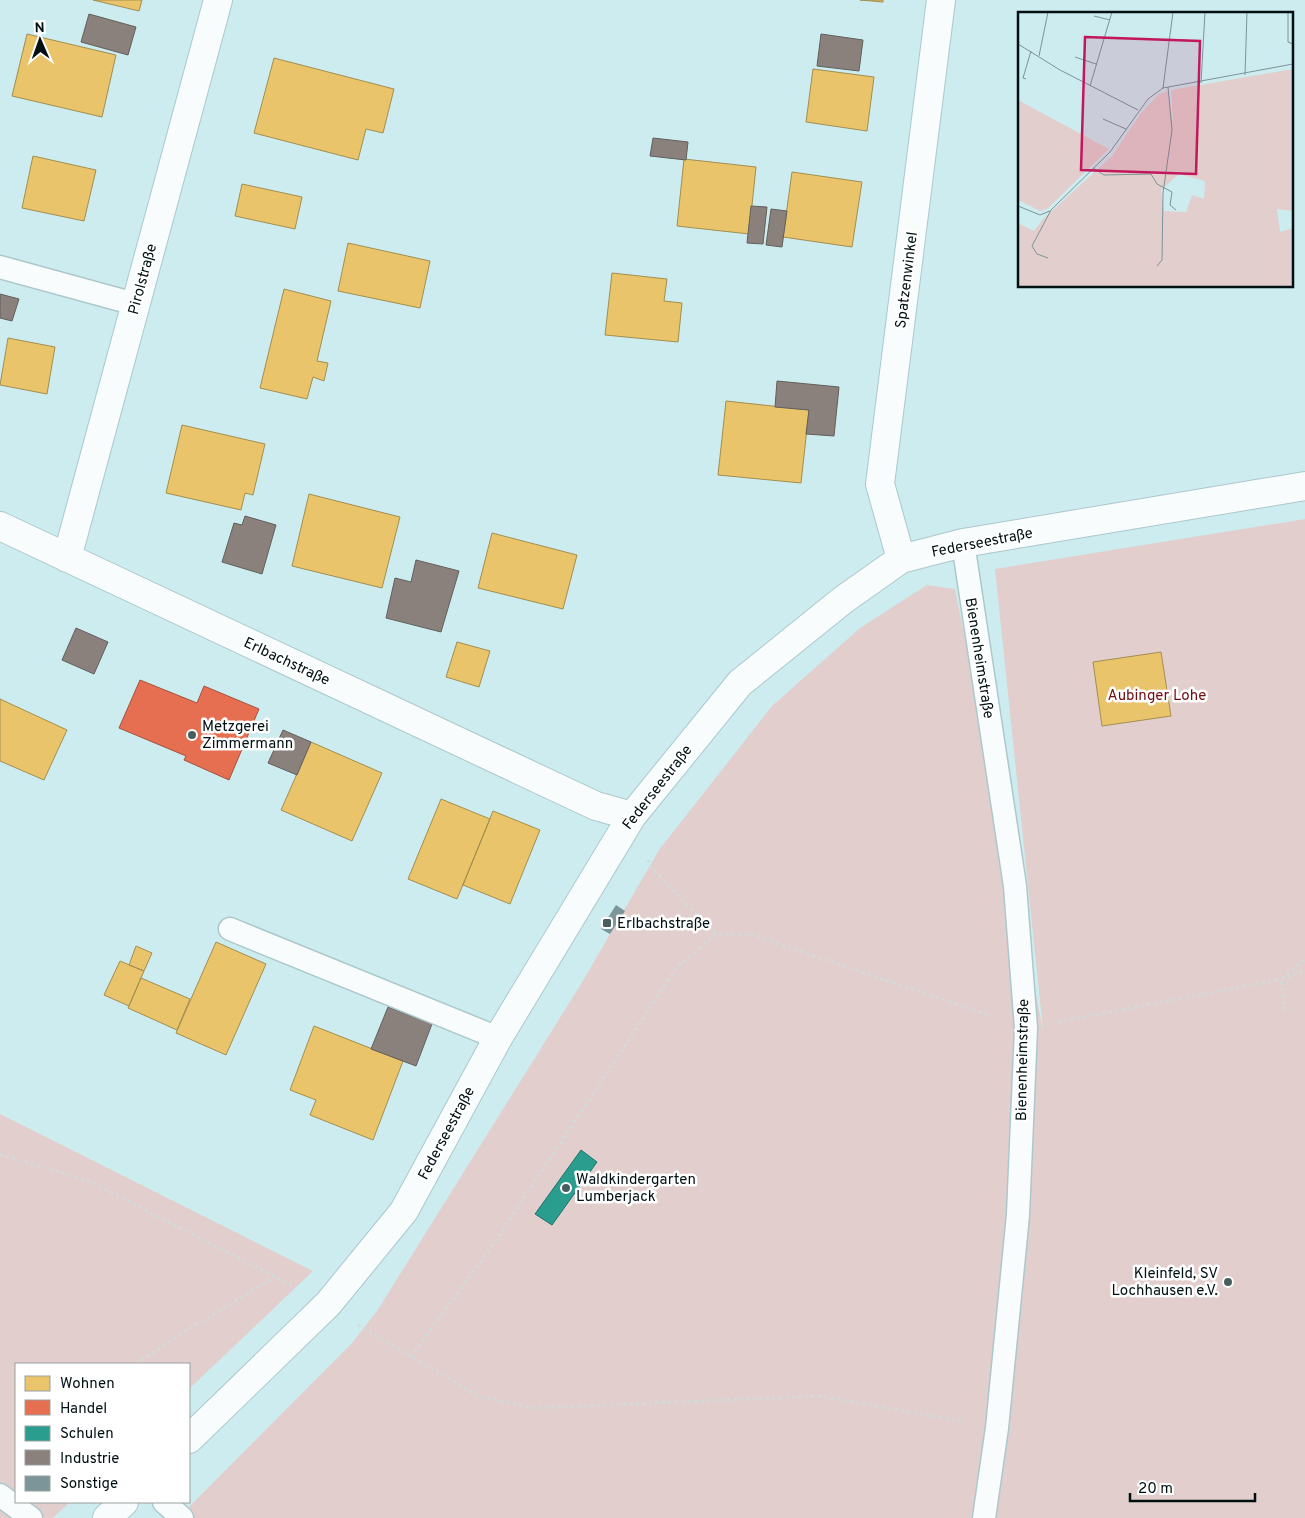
<svg xmlns="http://www.w3.org/2000/svg" width="1305" height="1518" font-family="Overpass,sans-serif">
  <rect width="100%" height="100%" fill="#cdecef"/>
  <path fill="#e2cfcd" d="M1305,519V1518H178L352,1343L377,1311L581,984L659,850L772,706L860,628L927,585L955,589L1043,1030L995,569Z
    M0,1114L313,1271L189,1389V1364H16V1502H70L53,1518H0Z"/>
  <path fill="#e9c46a" stroke="#a38e50" d="M93,0H142L139,11Z
    M860,0H883V2Z
    M27,34L116,55L102,117L12,96Z
    M274,58L394,89L383,133L366,129L358,160L254,133Z
    M813,69L874,77L867,131L806,122Z
    M33,156L96,170L84,221L22,208Z
    M684,159L756,167L749,234L677,226Z
    M792,172L862,182L852,247L783,237Z
    M242,184L302,197L295,229L235,216Z
    M348,243L430,261L420,308L338,291Z
    M612,273L667,279L664,301L682,303L678,342L605,335Z
    M284,289L331,301L317,361L328,363L324,381L313,377L307,399L260,388Z
    M8,338L55,347L47,394L0,385Z
    M726,401L809,410L801,483L718,475Z
    M182,425L265,444L253,495L245,493L241,510L166,493Z
    M309,494L400,517L382,588L292,566Z
    M492,533L577,555L563,609L478,588Z
    M457,642L490,651L479,687L446,677Z
    M1161,652L1171,716L1102,726L1093,662Z
    M0,699L67,730L44,780L0,761Z
    M311,742L382,773L352,841L281,810Z
    M441,799L490,819L457,899L408,879Z
    M493,811L540,830L510,904L463,885Z
    M216,942L266,964L226,1055L176,1033Z
    M136,946L152,953L144,971L129,965Z
    M120,961L144,971L129,1006L104,995Z
    M141,978L190,999L177,1030L128,1008Z
    M314,1026L403,1061L373,1140L310,1115L316,1100L290,1090Z"/>
  <path fill="#e76f51" stroke="#a2523e" d="M140,680L197,703L204,686L259,709L229,780L184,760L186,756L119,728Z"/>
  <path fill="#2a9d8f" stroke="#1d736a" d="M581,1150L597,1162L552,1225L535,1214Z"/>
  <path fill="#8a817c" stroke="#615f5c" d="M89,14L136,27L128,55L81,42Z
    M821,34L863,40L859,71L817,66Z
    M653,138L688,142L686,160L650,156Z
    M751,206L767,207L763,244L747,243Z
    M771,209L787,211L782,247L766,245Z
    M0,294L19,299L12,321L0,318Z
    M777,381L839,387L834,436L806,434L809,410L775,407Z
    M245,516L276,525L262,574L222,562L234,523L242,525Z
    M416,560L459,571L441,632L386,618L395,578L411,582Z
    M76,628L108,642L94,674L62,660Z
    M283,730L311,742L297,775L268,763Z
    M388,1007L432,1024L416,1066L371,1049Z"/>
  <path fill="#7c9598" d="M616,905L625,911L610,934L601,929Z"/>
  <g fill="none" stroke-linecap="round" stroke-linejoin="round">
    <g stroke="#acc8cb" stroke-width="25">
      <path id="service" d="M0,267L135,304
        M963,543L1015,886L1026,1028L1018,1215L997,1428L984,1518
        M230,929L498,1038
        M0,1495L31,1518
        M164,1502L182,1518"/>
    </g>
    <g stroke="#acc8cb" stroke-width="30">
      <path id="minor" d="M0,526L596,806L632,816
        M67,558L218,0
        M901,559L880,484L941,0
        M189,1439L328,1304L404,1211L498,1038L632,816L740,683L843,600L901,559L963,543L1305,486
        M107,1518L124,1502"/>
    </g>
    <path stroke="#d1dbdc" stroke-width="3" stroke-dasharray="2.5 4" stroke-linecap="butt" d="M648,860L651,868L716,934H750L992,1016
      M1285,1010L1281,979L1305,959
      M1058,1022L1281,979L1305,971
      M0,1154L91,1182L295,1287
      M358,1325L478,1396L533,1408L820,1396L966,1422
      M411,1357L495,1242L677,967L716,934
      M136,1364L176,1337L275,1277"/>
    <use href="#service" stroke="#f8fcfd" stroke-width="22"/>
    <use href="#minor" stroke="#f8fcfd" stroke-width="28"/>
  </g>
  <g fill="#485d5f" stroke="#fff" stroke-width="2">
    <circle cx="192" cy="735" r="5"/>
    <rect x="602" y="918" width="10" height="10" rx="2.5"/>
    <circle cx="566" cy="1188" r="5"/>
    <circle cx="1228" cy="1282" r="5"/>
  </g>
  <g text-anchor="middle" stroke-width="5" stroke-linejoin="round" paint-order="stroke">
    <g font-size="15" fill="#001012" stroke="#fff">
      <text transform="translate(142 279) rotate(-75)" y="5">Pirolstraße</text>
      <text transform="translate(906 280) rotate(-83)" y="5">Spatzenwinkel</text>
      <text transform="translate(982 542) rotate(-11)" y="5">Federseestraße</text>
      <text transform="translate(980 658) rotate(81)" y="5">Bienenheimstraße</text>
      <text transform="translate(287 661) rotate(25)" y="5">Erlbachstraße</text>
      <text transform="translate(657 787) rotate(-52)" y="5">Federseestraße</text>
      <text transform="translate(1022 1060) rotate(-89)" y="5">Bienenheimstraße</text>
      <text transform="translate(446 1133) rotate(-62)" y="5">Federseestraße</text>
    </g>
    <g font-size="15" fill="#700c10" stroke="#fff">
      <text x="1157" y="700">Aubinger Lohe</text>
    </g>
    <g font-size="15" fill="#001012" stroke="#fff" text-anchor="start">
      <text x="202" y="731">Metzgerei<tspan x="202" dy="17">Zimmermann</tspan></text>
      <text x="617" y="928">Erlbachstraße</text>
      <text x="576" y="1184">Waldkindergarten<tspan x="576" dy="17">Lumberjack</tspan></text>
      <text x="1218" y="1278" text-anchor="end">Kleinfeld, SV<tspan x="1218" dy="17">Lochhausen e.V.</tspan></text>
    </g>
  </g>
  <g transform="translate(1018 12)">
    <rect width="275" height="275" fill="#cdecef"/>
    <path d="M275,57V199L259,197L262,220L275,216V275H0V211L16,219L24,208L94,144L123,101L141,82L150,79L155,111L153,78ZM161,162L187,169L186,187L174,183L168,200L146,199L143,178ZM0,88L91,137L29,197L22,199L0,188Z" fill="#e2cfcd" fill-rule="evenodd"/>
    <path fill="none" stroke="#7b9497" stroke-width="1" d="M270,0V30L275,32M76,4L92,8M0,32L42,58L120,98M21,44L30,0M57,45L78,52M227,63L229,0M8,67L5,66L13,39M183,71L187,0M72,74L94,0M145,76L155,0M85,107L108,117M75,156L86,163L133,162L139,172L154,180L152,193L158,198M0,194L22,203L32,199M30,246L19,242L14,234L33,198L92,140L130,87L145,76L275,52M139,254L144,248L145,181L154,118L150,75"/>
    <path fill="#c2185b" fill-opacity="0.15" stroke="#c2185b" stroke-width="2.5" d="M67,25L182,29L178,162L63,158Z"/>
    <rect width="275" height="275" fill="none" stroke="#001012" stroke-width="2.5"/>
  </g>
  <rect x="15" y="1363" width="175" height="140" fill="#ffffff" stroke="#999fa0"/>
  <rect x="25" y="1376" width="25" height="15" fill="#e9c46a" stroke="#999fa0"/>
  <text x="60" y="1388" font-size="15" fill="#001012">Wohnen</text>
  <rect x="25" y="1400" width="25" height="15" fill="#e76f51" stroke="#999fa0"/>
  <text x="60" y="1413" font-size="15" fill="#001012">Handel</text>
  <rect x="25" y="1426" width="25" height="15" fill="#2a9d8f" stroke="#999fa0"/>
  <text x="60" y="1438" font-size="15" fill="#001012">Schulen</text>
  <rect x="25" y="1450" width="25" height="15" fill="#8a817c" stroke="#999fa0"/>
  <text x="60" y="1463" font-size="15" fill="#001012">Industrie</text>
  <rect x="25" y="1476" width="25" height="15" fill="#7c9598" stroke="#999fa0"/>
  <text x="60" y="1488" font-size="15" fill="#001012">Sonstige</text>
  <g transform="translate(40 40) rotate(358)" stroke="#ffffff" stroke-width="4" paint-order="stroke">
  <path d="M0-4L9 19L0 12L-9 19Z" fill="#001012"/>
  <text y="-8" font-size="14" font-weight="bold" text-anchor="middle" fill="#001012">N</text>
  </g>
  <path d="M1130 1493v8h125v-8" fill="none" stroke="#001012" stroke-width="2.5"/>
  <text x="1138" y="1493" font-size="15" fill="#001012" stroke="#ffffff" stroke-width="4" paint-order="stroke">20 m</text>
</svg>
